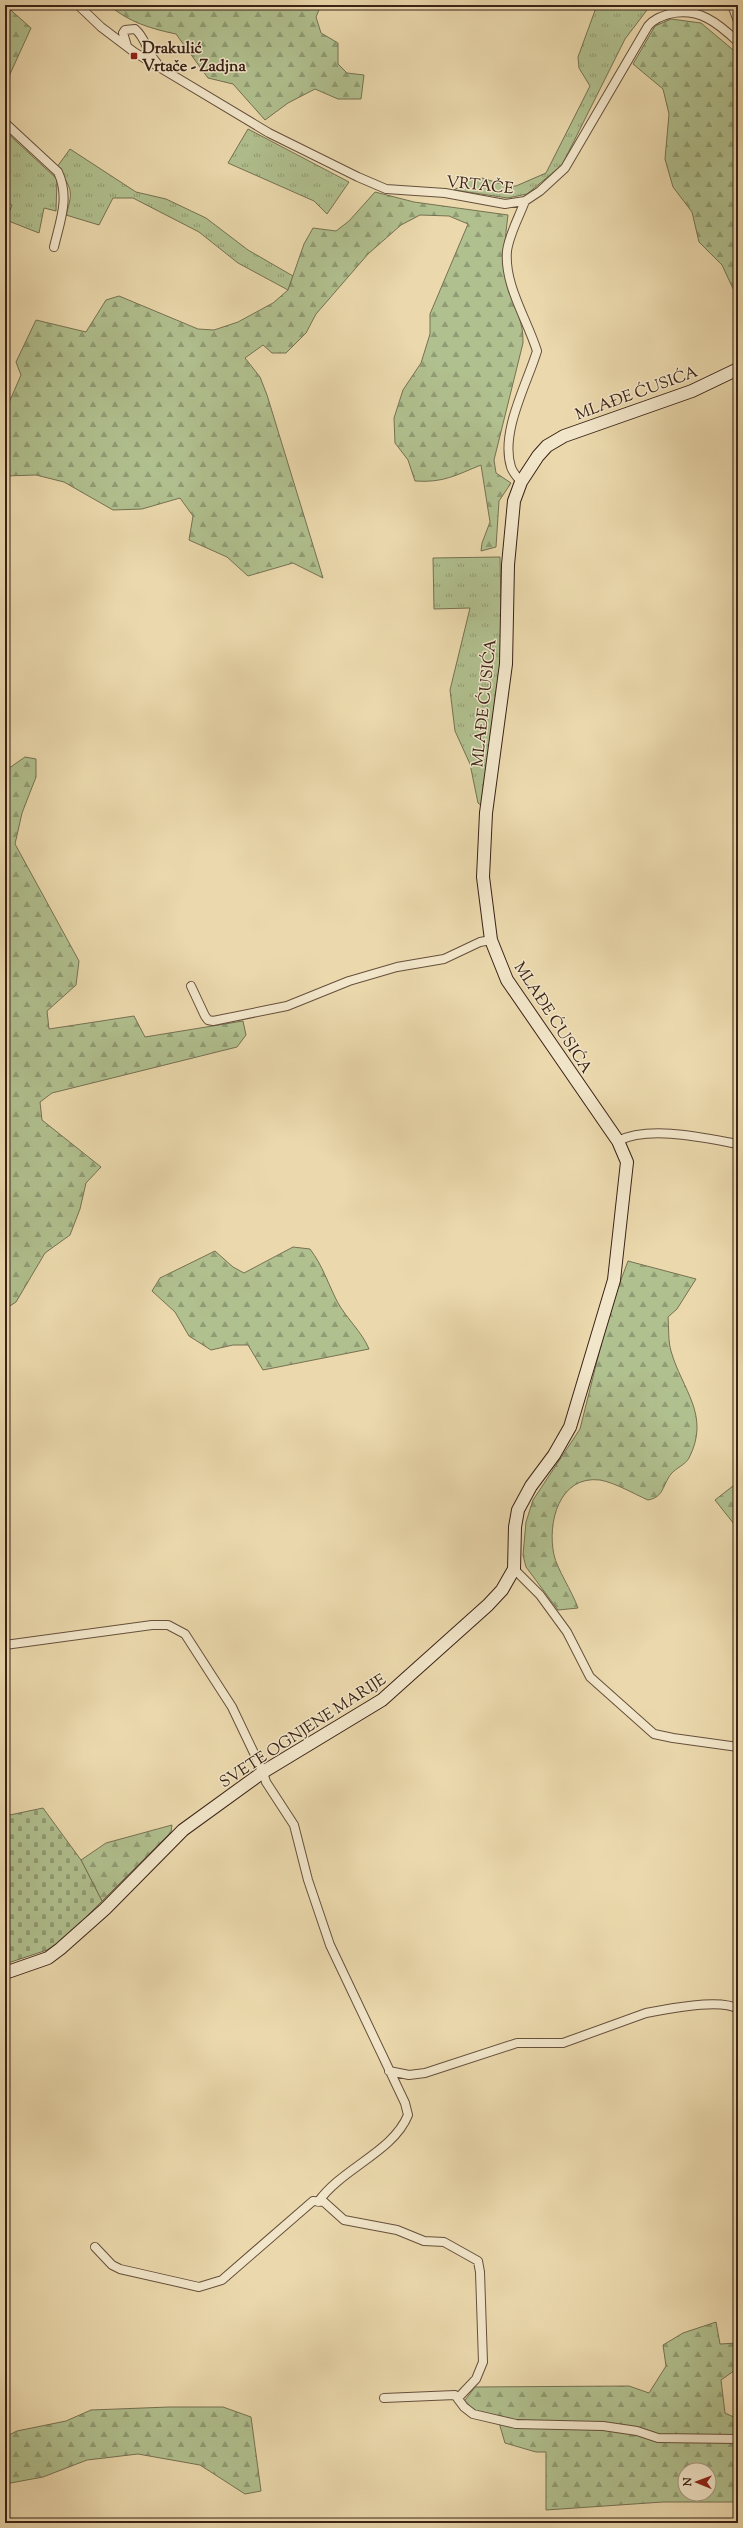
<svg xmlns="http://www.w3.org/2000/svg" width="743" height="2528" font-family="'Sorts Mill Goudy',serif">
  <defs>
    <pattern id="grass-tufts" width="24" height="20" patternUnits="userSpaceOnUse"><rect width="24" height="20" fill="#b1c08f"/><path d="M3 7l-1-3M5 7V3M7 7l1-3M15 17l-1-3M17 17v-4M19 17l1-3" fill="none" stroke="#919c74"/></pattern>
    <pattern id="forest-firs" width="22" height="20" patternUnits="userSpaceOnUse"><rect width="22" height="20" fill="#b1c08f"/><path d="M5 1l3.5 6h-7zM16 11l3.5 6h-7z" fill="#919c74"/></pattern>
    <pattern id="cemetery-stones" width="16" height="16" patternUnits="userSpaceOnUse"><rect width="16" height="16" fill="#b1c08f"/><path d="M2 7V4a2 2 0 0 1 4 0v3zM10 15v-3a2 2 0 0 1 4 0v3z" fill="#919c74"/></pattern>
  </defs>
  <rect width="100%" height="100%" fill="#ebd9ad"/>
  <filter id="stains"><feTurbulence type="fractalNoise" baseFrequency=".005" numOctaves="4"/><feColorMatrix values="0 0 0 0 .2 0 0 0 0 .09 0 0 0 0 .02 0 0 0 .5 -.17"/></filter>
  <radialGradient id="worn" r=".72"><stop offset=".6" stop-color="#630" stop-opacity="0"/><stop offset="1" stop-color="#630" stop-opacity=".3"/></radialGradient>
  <path fill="url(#grass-tufts)" stroke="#767152" d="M597,5H648L647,10L625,39L562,165L527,194L508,198L454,190L474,178H482L508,186H516L546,173L590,86L579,68L578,57Z
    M248,129L349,182L327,214L314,201L228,163Z
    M5,131L57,179L56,211L44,208L39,233L6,220L12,205L5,202Z
    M70,149L136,192L166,199L206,218L248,250L293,276L288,290L238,263L199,232L133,198H113L99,225L66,215C74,189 71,189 57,167Z
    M500,557L502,661L482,806L478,803L470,764L455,731L450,690L470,608L434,609L433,558Z"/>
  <path fill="url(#forest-firs)" stroke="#767152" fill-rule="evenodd" d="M5,5L31,28L5,85Z
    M109,5H321L316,17L321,33L338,43V64L347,73L364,75L361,99H338L315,89L288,103L265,120L233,84L208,78L176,34C152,29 128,22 109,5Z
    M671,19L701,23L738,54V294L736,295L722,265L699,242L692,212L673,187L665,159L669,114L663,89L633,64L655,26Z
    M375,192L414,202L508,215C505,239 502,262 508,286C514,306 524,322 523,343L494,460L496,473L511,483L499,501L496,547L481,551L482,543L490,522L481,465C456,475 444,483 415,481L408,460L395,443L394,418L403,390L421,363L430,334V314L468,224L449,216L420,215L401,225L368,254L316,314L306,333L286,353H272L263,345L245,358L260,377L267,395L323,578L293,563L248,576L227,557L189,540L193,516L180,498L142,509L113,510L64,482L36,475L5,476V412L21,375L16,362L36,320L86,332L106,300L119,296L198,329L214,330L238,322L273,303L288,290L304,244L313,228L336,231L349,221Z
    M25,757L36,759V777L22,813L15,844L79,961L76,985L47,1011L49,1029L134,1016L145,1037L243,1021L246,1035L237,1047L52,1093L40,1102L42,1120L101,1167L86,1183L80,1209L70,1235L45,1253L16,1302L5,1309V771Z
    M293,1247L310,1249C323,1266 328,1284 338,1303C347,1319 362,1332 369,1349L263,1370L248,1345H233L211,1350L189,1336L175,1312L152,1291L160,1278L215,1251L233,1267L244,1273Z
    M628,1261L696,1279L677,1309L668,1317C669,1328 668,1341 671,1351C682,1390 711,1415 689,1458C685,1465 676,1468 671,1474C662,1486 664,1497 648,1500C634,1494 616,1483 600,1480C559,1475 547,1523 554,1555C557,1569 572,1591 578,1608L558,1610L526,1567L523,1555L526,1522L533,1500L580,1429L610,1309Z
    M738,1482V1529L715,1500Z
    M172,1825L171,1832L102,1901L81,1860L106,1843Z
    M716,2322L720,2344L738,2343V2368L721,2380L725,2413L738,2419V2502H663L546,2510V2452H536L505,2443L497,2416L470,2409L463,2403L475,2387L629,2386L649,2393L666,2366L663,2345L683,2333ZM685,2470H709V2494H685Z
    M169,2407H223L251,2417L261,2491L245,2494L200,2465L138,2454L87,2460L43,2477L5,2484V2437L17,2431L66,2421L91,2410Z"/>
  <path fill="url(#cemetery-stones)" stroke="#767152" d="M43,1808L81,1860L102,1901L66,1937L47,1950L5,1964V1816Z"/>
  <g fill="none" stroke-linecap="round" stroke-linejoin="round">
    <g stroke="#66503c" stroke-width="10">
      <path id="street" d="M78,5L101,27L134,52L269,133L358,177L386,189L445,193L505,204L525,201L540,191L565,168L648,26C654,19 660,17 669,14C699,7 718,23 738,42
        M732,5L738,21
        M127,46L123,33L125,30L135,29C146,38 147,53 157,63
        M5,123L58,172C70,198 60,221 54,247
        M521,482C518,478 513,473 511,467C500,432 527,384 537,351C527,319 504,285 507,251C509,235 519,217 525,201
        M191,986L205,1016L208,1020L213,1021L287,1006L349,981L397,967L444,959L480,942L491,940
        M618,1141C649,1125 705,1138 738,1144
        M514,1569L540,1595L567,1632L590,1677L654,1734L673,1738L738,1747
        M5,1645L152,1625H168L185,1634L232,1707L263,1772L266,1782L294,1825L308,1880L330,1945L405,2103L408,2115C393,2152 342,2168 318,2202
        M389,2071L409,2075L425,2073L517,2043H563L646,2013C666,2009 721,1998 738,2009
        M95,2247L112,2265L120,2269L199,2287L222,2280L313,2201L324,2202L344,2220L397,2230L424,2241L444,2242L478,2261L480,2272L483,2362L476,2379L458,2398
        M384,2398L455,2395L464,2407L473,2414L516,2424L603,2426L637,2431L658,2438L738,2439"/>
    </g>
    <g stroke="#3a2216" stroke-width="14">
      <path id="secondary" d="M5,1973L48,1958L60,1949L105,1909L183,1830L263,1772L382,1700L488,1605L502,1590L514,1569L515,1527L518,1510L531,1486L554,1455L570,1427L614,1280L627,1162L618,1141L507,980L491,940L483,877L486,813L506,664L508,565L514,501L521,482L538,456L547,446L564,436L692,391L738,369"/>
    </g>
    <use href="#street" stroke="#f2e6ca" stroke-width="8"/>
    <use href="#secondary" stroke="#f2e6ca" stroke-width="12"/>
  </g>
  <rect fill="#8f2418" stroke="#f2e6ca" stroke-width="1.5" x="130" y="52" width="8" height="8" rx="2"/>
  <g text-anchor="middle" stroke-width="3" stroke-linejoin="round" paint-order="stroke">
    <g font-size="16" font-weight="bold" fill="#3a2216" stroke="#f2e6ca" text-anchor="start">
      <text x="142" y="53">Drakulić<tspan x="142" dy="18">Vrtače - Zadjna</tspan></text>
    </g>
    <g font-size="16" fill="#3a2216" stroke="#f2e6ca">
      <text transform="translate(480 184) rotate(6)" y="6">VRTAČE</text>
      <text transform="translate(636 392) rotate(-20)" y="6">MLAĐE ĆUSIĆA</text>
      <text transform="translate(483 703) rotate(-84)" y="6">MLAĐE ĆUSIĆA</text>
      <text transform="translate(554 1017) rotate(57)" y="6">MLAĐE ĆUSIĆA</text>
      <text transform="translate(302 1730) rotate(-33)" y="6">SVETE OGNJENE MARIJE</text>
    </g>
  </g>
  <rect width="743" height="2528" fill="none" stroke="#ebd9ad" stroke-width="20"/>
  <rect x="6" y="6" width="731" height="2516" fill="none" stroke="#3a2216" stroke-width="2"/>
  <rect x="10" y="10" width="723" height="2508" fill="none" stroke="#3a2216"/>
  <g transform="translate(697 2482) rotate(271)"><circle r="19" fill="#f2e6ca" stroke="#a89882"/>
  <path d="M0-3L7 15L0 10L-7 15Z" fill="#8f2418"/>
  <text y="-6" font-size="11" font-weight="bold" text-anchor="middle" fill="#3a2216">N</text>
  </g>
  <rect width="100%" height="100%" filter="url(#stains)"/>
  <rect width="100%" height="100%" fill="url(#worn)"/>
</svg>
